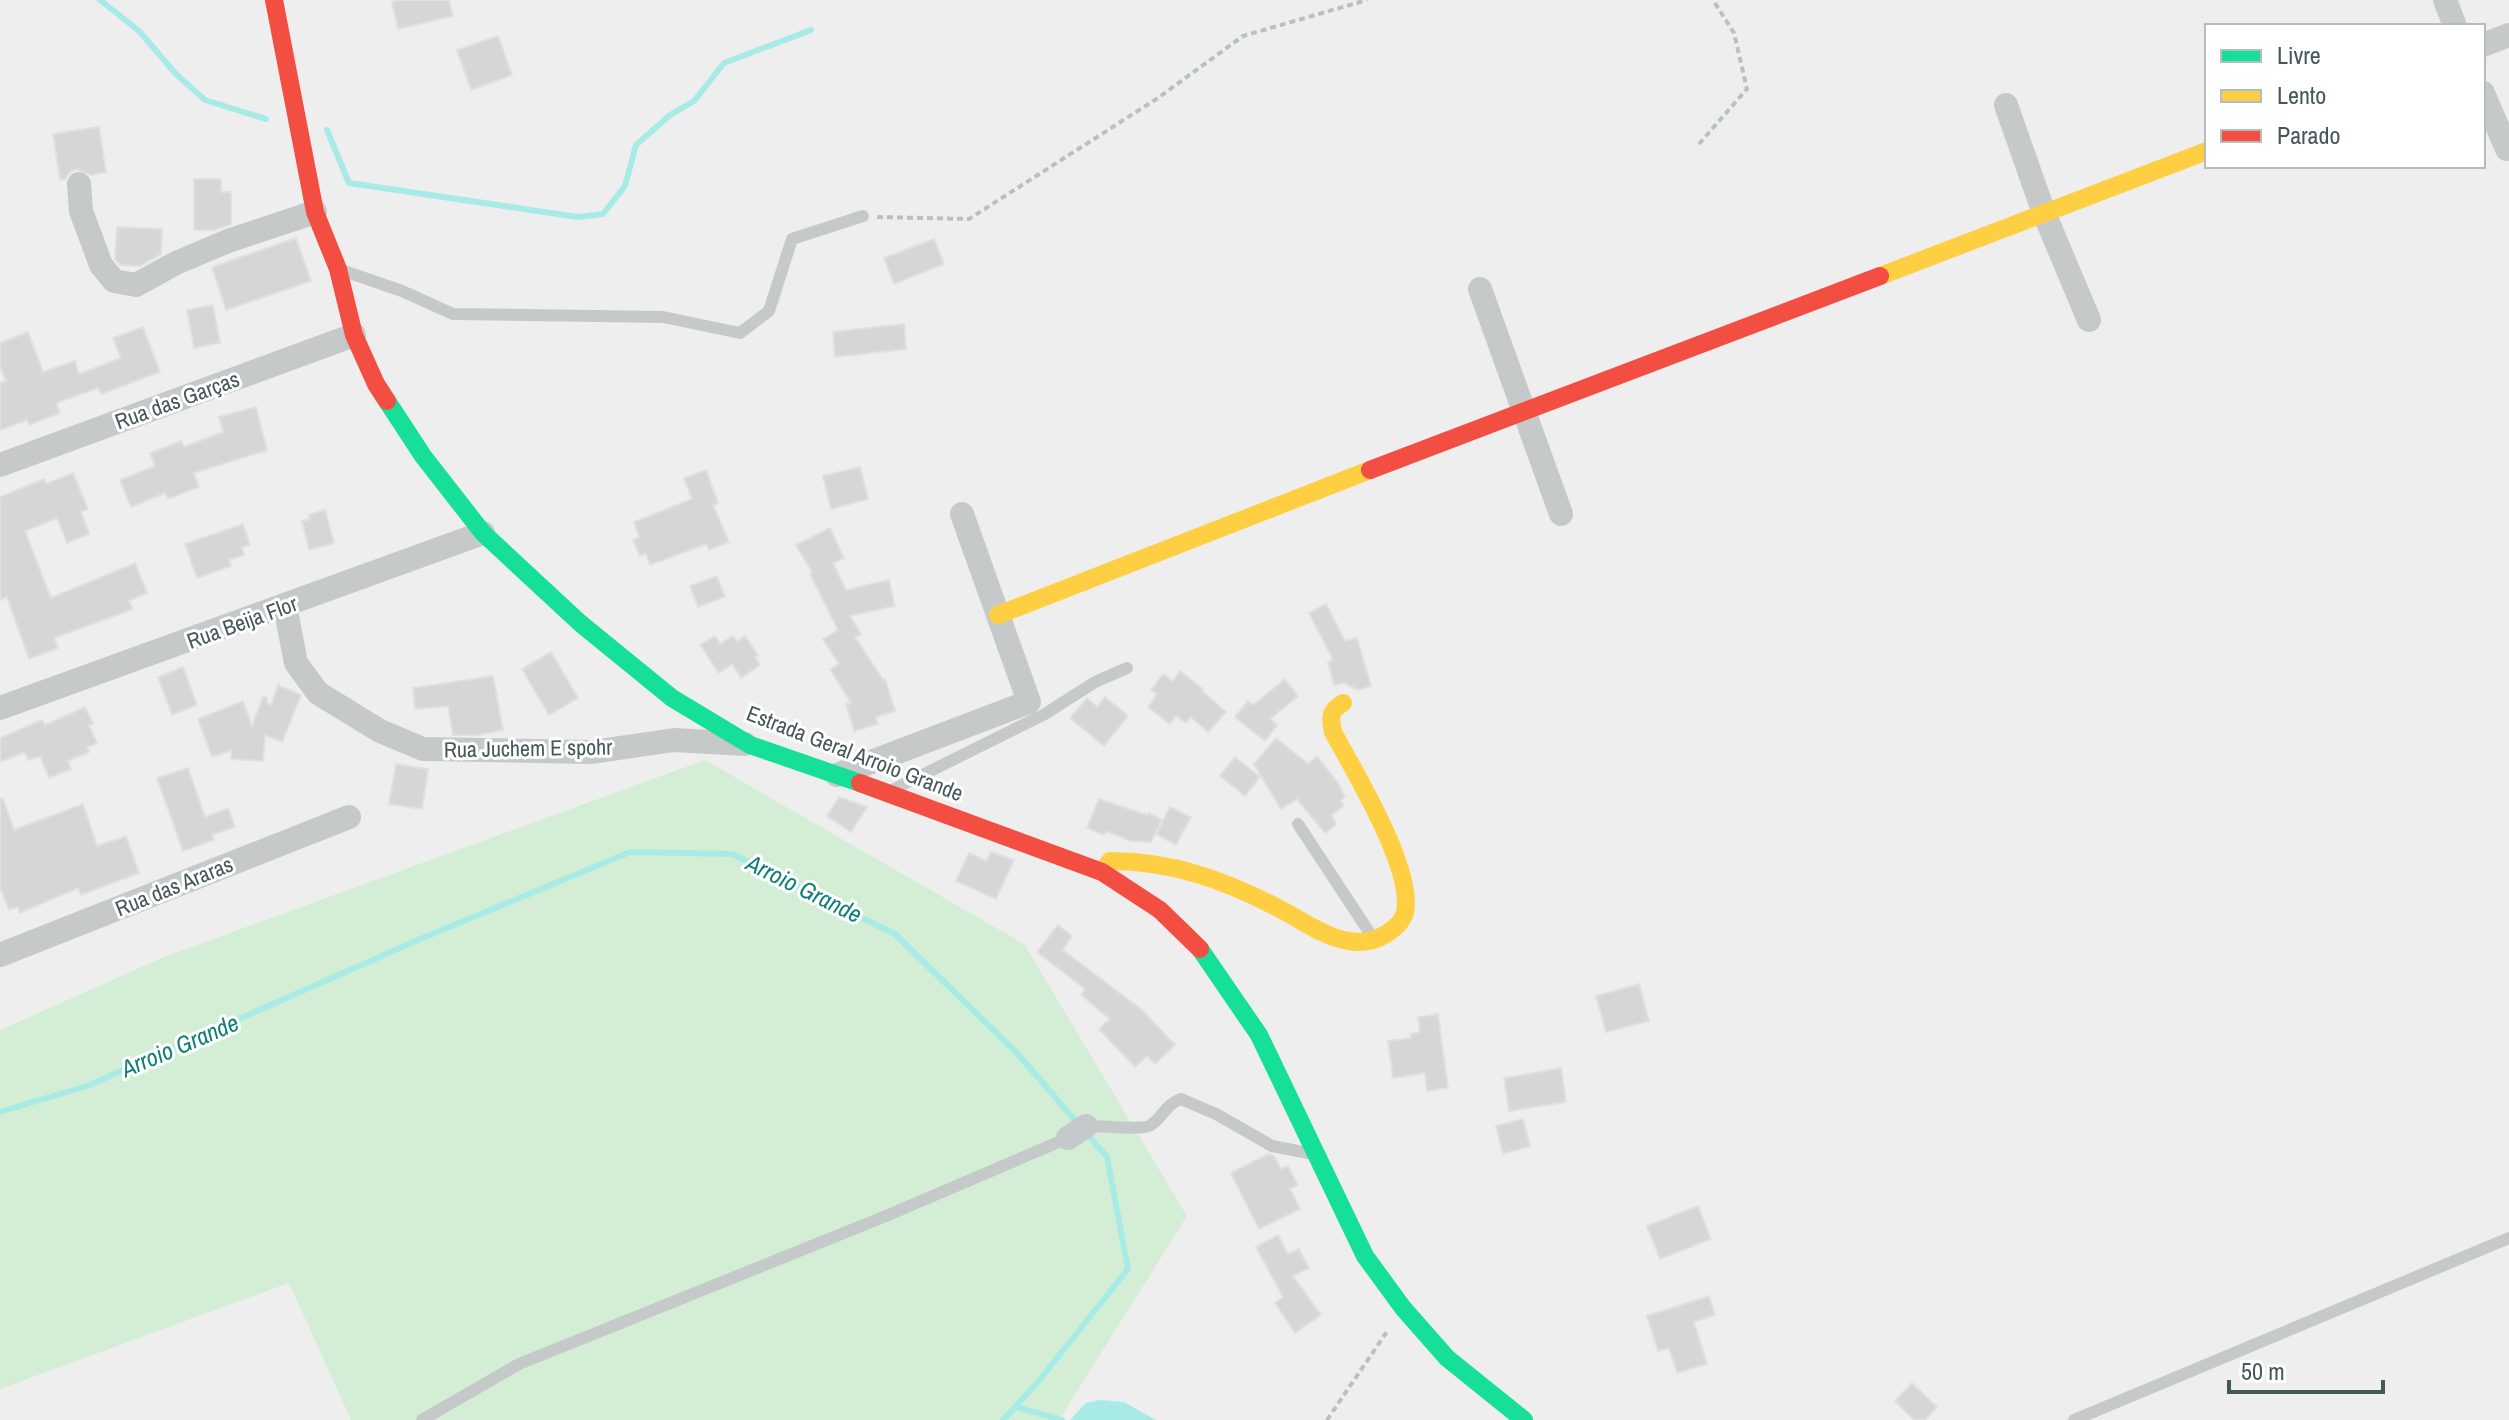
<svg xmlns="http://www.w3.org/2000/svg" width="2509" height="1420" font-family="'Archivo Narrow',sans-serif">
  <rect width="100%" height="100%" fill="#efeeee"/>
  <path fill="#d3eed5" d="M705,760L1024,944L1187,1216L1059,1420H351L289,1283L0,1389V1030L164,957Z"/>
  <path fill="#a8ebe6" d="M1100,1400L1124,1402L1156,1420H1070L1086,1403Z"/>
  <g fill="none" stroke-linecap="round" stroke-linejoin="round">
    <path stroke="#a8ebe6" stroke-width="6" d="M100,0L139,31L176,74L205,100L266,119
      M327,130L349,183L578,217L603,214L625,186L636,145L670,115L694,101L724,63L811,30
      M0,1112L87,1086L418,940L630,852L732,854L895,934L1017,1053L1080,1126
      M1016,1407L1062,1420
      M1003,1420L1038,1382L1128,1269L1107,1157L1087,1134"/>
  </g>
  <path fill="#d5d6d7" stroke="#e0e0e1" stroke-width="2" d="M402,0H449L453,16L398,29L392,2Z
    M498,36L512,75L471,90L457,50Z
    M99,127L106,172L91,175L77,169L70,172L65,179L60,180L53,134Z
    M194,179H221V192H231V224L215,230H194Z
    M117,227L162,229L161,254L140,266L120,265L115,259Z
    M296,238L311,281L226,310L212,267Z
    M934,239L944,264L894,284L884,258Z
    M213,305L220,343L194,348L187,310Z
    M904,324L906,349L835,357L833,332Z
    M143,327L160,372L101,394L98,388L56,403L60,413L29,425L27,420L0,430V383L6,381L0,366V343L28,332L43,372L75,361L79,374L121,358L113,338Z
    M256,407L267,450L194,473L199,487L168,499L165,493L131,507L120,480L155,466L150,453L181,441L184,447L223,432L219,417Z
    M860,467L868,499L831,509L823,476Z
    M706,470L718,503L713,505L729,542L709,550L706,544L650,565L646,554L640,556L633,540L639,537L634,522L692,499L684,478Z
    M73,473L88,509L81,512L89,534L67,543L57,518L25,531L51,598L135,563L147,593L129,601L133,609L54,638L58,648L29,659L7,597L0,600V497L44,479L46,484Z
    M325,510L334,543L309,550L302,521L310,519L309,515Z
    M243,524L250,545L242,547L244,555L229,560L231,566L197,578L185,544Z
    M830,528L844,558L833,563L846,590L889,580L895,606L850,616L861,634L855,637L883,680L885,679L895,711L876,717L878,724L854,731L846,704L851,703L830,669L839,664L823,639L838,630L810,574L812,572L796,545Z
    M717,576L725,597L698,607L690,586Z
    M1326,604L1345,641L1357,638L1371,686L1358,690L1344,683L1334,685L1328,662L1333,660L1309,613Z
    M715,636L720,644L733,636L737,642L745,636L758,655L755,657L760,665L741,678L732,664L719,673L700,645Z
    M551,652L578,698L549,715L522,669Z
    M183,667L197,705L172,715L158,677Z
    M1180,671L1203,689L1202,691L1226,712L1208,732L1191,717L1186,723L1176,716L1170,724L1148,707L1157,694L1151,690L1163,674L1173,681Z
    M493,676L503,730L478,735H453L448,706L415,709L413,688Z
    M1285,679L1298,696L1270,719L1277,725L1265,741L1235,717L1248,701L1253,705Z
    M278,685L301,695L282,742L265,735L263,761L231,759L232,750L212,757L198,719L243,701L252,726L263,697L267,698V703L271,705Z
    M1105,697L1128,716L1104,746L1070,718L1087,698L1097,707Z
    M85,707L93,724L89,725L97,743L87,747L89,752L68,761L71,769L49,778L40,756L28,760L25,752L0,762V738L42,720L45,725Z
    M1276,738L1308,764L1317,756L1338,783L1345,797L1340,801L1344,805L1332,815L1336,825L1325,833L1297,799L1281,809L1254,764Z
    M1235,757L1260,777L1245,796L1220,776Z
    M396,764L428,769L422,809L389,804Z
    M188,768L205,817L228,808L235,827L212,835L214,840L183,851L157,778Z
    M839,797L867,807L851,832L827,816Z
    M3,798L14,830L83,804L97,846L126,836L139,873L81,895L78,888L20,913L18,907L9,910L0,887V799Z
    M1099,799L1147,815L1149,813L1162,820L1151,842L1131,841L1106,831L1104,835L1087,828Z
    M1170,807L1191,817L1176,845L1156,834Z
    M991,852L1014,860L996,899L956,881L969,853L986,861Z
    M1058,925L1072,936L1063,950L1142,1010L1175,1045L1155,1064L1147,1056L1135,1067L1099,1029L1110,1019L1081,995L1085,989L1037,952Z
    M1639,984L1649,1021L1606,1032L1596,996Z
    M1438,1014L1448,1088L1427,1091L1425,1073L1393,1078L1388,1041L1411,1038L1410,1034L1420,1032L1418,1017Z
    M1561,1068L1566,1102L1509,1111L1504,1078Z
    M1523,1119L1530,1146L1503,1154L1496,1126Z
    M1268,1154L1274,1156L1281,1169L1288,1166L1298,1185L1290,1189L1300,1209L1259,1229L1231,1173Z
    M1698,1206L1711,1239L1660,1259L1647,1226Z
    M1278,1235L1288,1254L1299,1249L1309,1268L1293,1276L1321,1315L1295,1333L1275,1303L1283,1297L1256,1247Z
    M1709,1296L1715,1315L1694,1322L1707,1364L1677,1373L1669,1348L1658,1351L1647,1316Z
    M1912,1383L1937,1407L1925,1420H1914L1895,1401Z"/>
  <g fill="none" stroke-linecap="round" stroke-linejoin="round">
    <path stroke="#b5c3bb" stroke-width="4" stroke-dasharray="6 4" stroke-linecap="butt" d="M1699,144L1747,89L1734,33L1713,0
      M877,217L969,219L1158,98L1243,36L1367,0
      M1327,1420L1388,1330"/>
    <path stroke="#c6c9ca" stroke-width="12" d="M341,270L402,291L453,314L663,317L740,333L769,311L792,239L863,216
      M894,789L1045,714L1095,682L1127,668
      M1298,824L1373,938
      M1086,1126C1100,1125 1143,1131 1151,1125C1163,1117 1166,1104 1181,1099L1216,1114L1272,1146L1308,1153
      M422,1420L519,1364L886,1216L1068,1138
      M2074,1420L2509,1238"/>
    <path stroke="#c6c9ca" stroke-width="24" d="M2445,0L2455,26
      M2483,45L2509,35
      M2483,93L2507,149
      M2006,105L2044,213L2089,320
      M79,184L81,211L101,265L114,281L136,285L176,263L228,241L315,212
      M1480,289L1561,514
      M0,465L354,335
      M285,606L296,663L318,693L380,731L423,749L592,752L674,740L745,744
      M0,708L483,533
      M837,775L1029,702L962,514
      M0,955L349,817
      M1068,1138L1086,1126"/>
    <path stroke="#16e098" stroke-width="18" d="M387,401L423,456L483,533L580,623L672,698L750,745L860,783
      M1200,949L1259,1035L1365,1256L1403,1308L1447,1358L1524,1420"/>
    <path stroke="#ffcf43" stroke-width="18" d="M1880,276L2207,151
      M998,615L1370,470
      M1102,872L1110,861C1172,861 1224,880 1278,908C1300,919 1321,935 1344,940C1359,944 1373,942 1386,934C1394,929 1403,921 1405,912C1414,869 1354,771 1333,732C1330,718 1329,711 1343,703"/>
    <path stroke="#f24e42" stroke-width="18" d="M274,0L315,212L338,269L354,335L376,384L387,401
      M1370,470L1880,276
      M860,783L1102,872L1160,910L1200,949"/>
  </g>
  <g text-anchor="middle" stroke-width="6" stroke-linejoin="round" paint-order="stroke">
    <g font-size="22" fill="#46575a" stroke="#fff">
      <text transform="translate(177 400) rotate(-20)" y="8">Rua das Garças</text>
      <text transform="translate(242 622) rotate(-20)" y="8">Rua Beija Flor</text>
      <text transform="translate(528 748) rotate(-1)" y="8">Rua Juchem E spohr</text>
      <text transform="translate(855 753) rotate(21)" y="8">Estrada Geral Arroio Grande</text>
      <text transform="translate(174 886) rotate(-22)" y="8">Rua das Araras</text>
    </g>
    <g font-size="24" font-style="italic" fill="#0f8077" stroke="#fff">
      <text transform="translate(804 889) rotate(26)" y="8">Arroio Grande</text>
      <text transform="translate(180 1046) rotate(-23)" y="8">Arroio Grande</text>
    </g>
  </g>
  <rect x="2205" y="24" width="280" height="144" fill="#ffffff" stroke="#b5bcbd" stroke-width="2"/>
  <rect x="2221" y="50" width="40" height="12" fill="#16e098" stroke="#b5bcbd" stroke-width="2"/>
  <text x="2277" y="64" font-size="24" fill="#46575a">Livre</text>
  <rect x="2221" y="90" width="40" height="12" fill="#ffcf43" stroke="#b5bcbd" stroke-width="2"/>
  <text x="2277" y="104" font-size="24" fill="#46575a">Lento</text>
  <rect x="2221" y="130" width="40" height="12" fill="#f24e42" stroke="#b5bcbd" stroke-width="2"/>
  <text x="2277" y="144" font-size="24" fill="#46575a">Parado</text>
  <path d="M2229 1380v12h154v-12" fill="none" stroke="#46575a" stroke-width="4"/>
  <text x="2241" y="1380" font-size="24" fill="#46575a" stroke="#ffffff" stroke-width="6" paint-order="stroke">50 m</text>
</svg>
